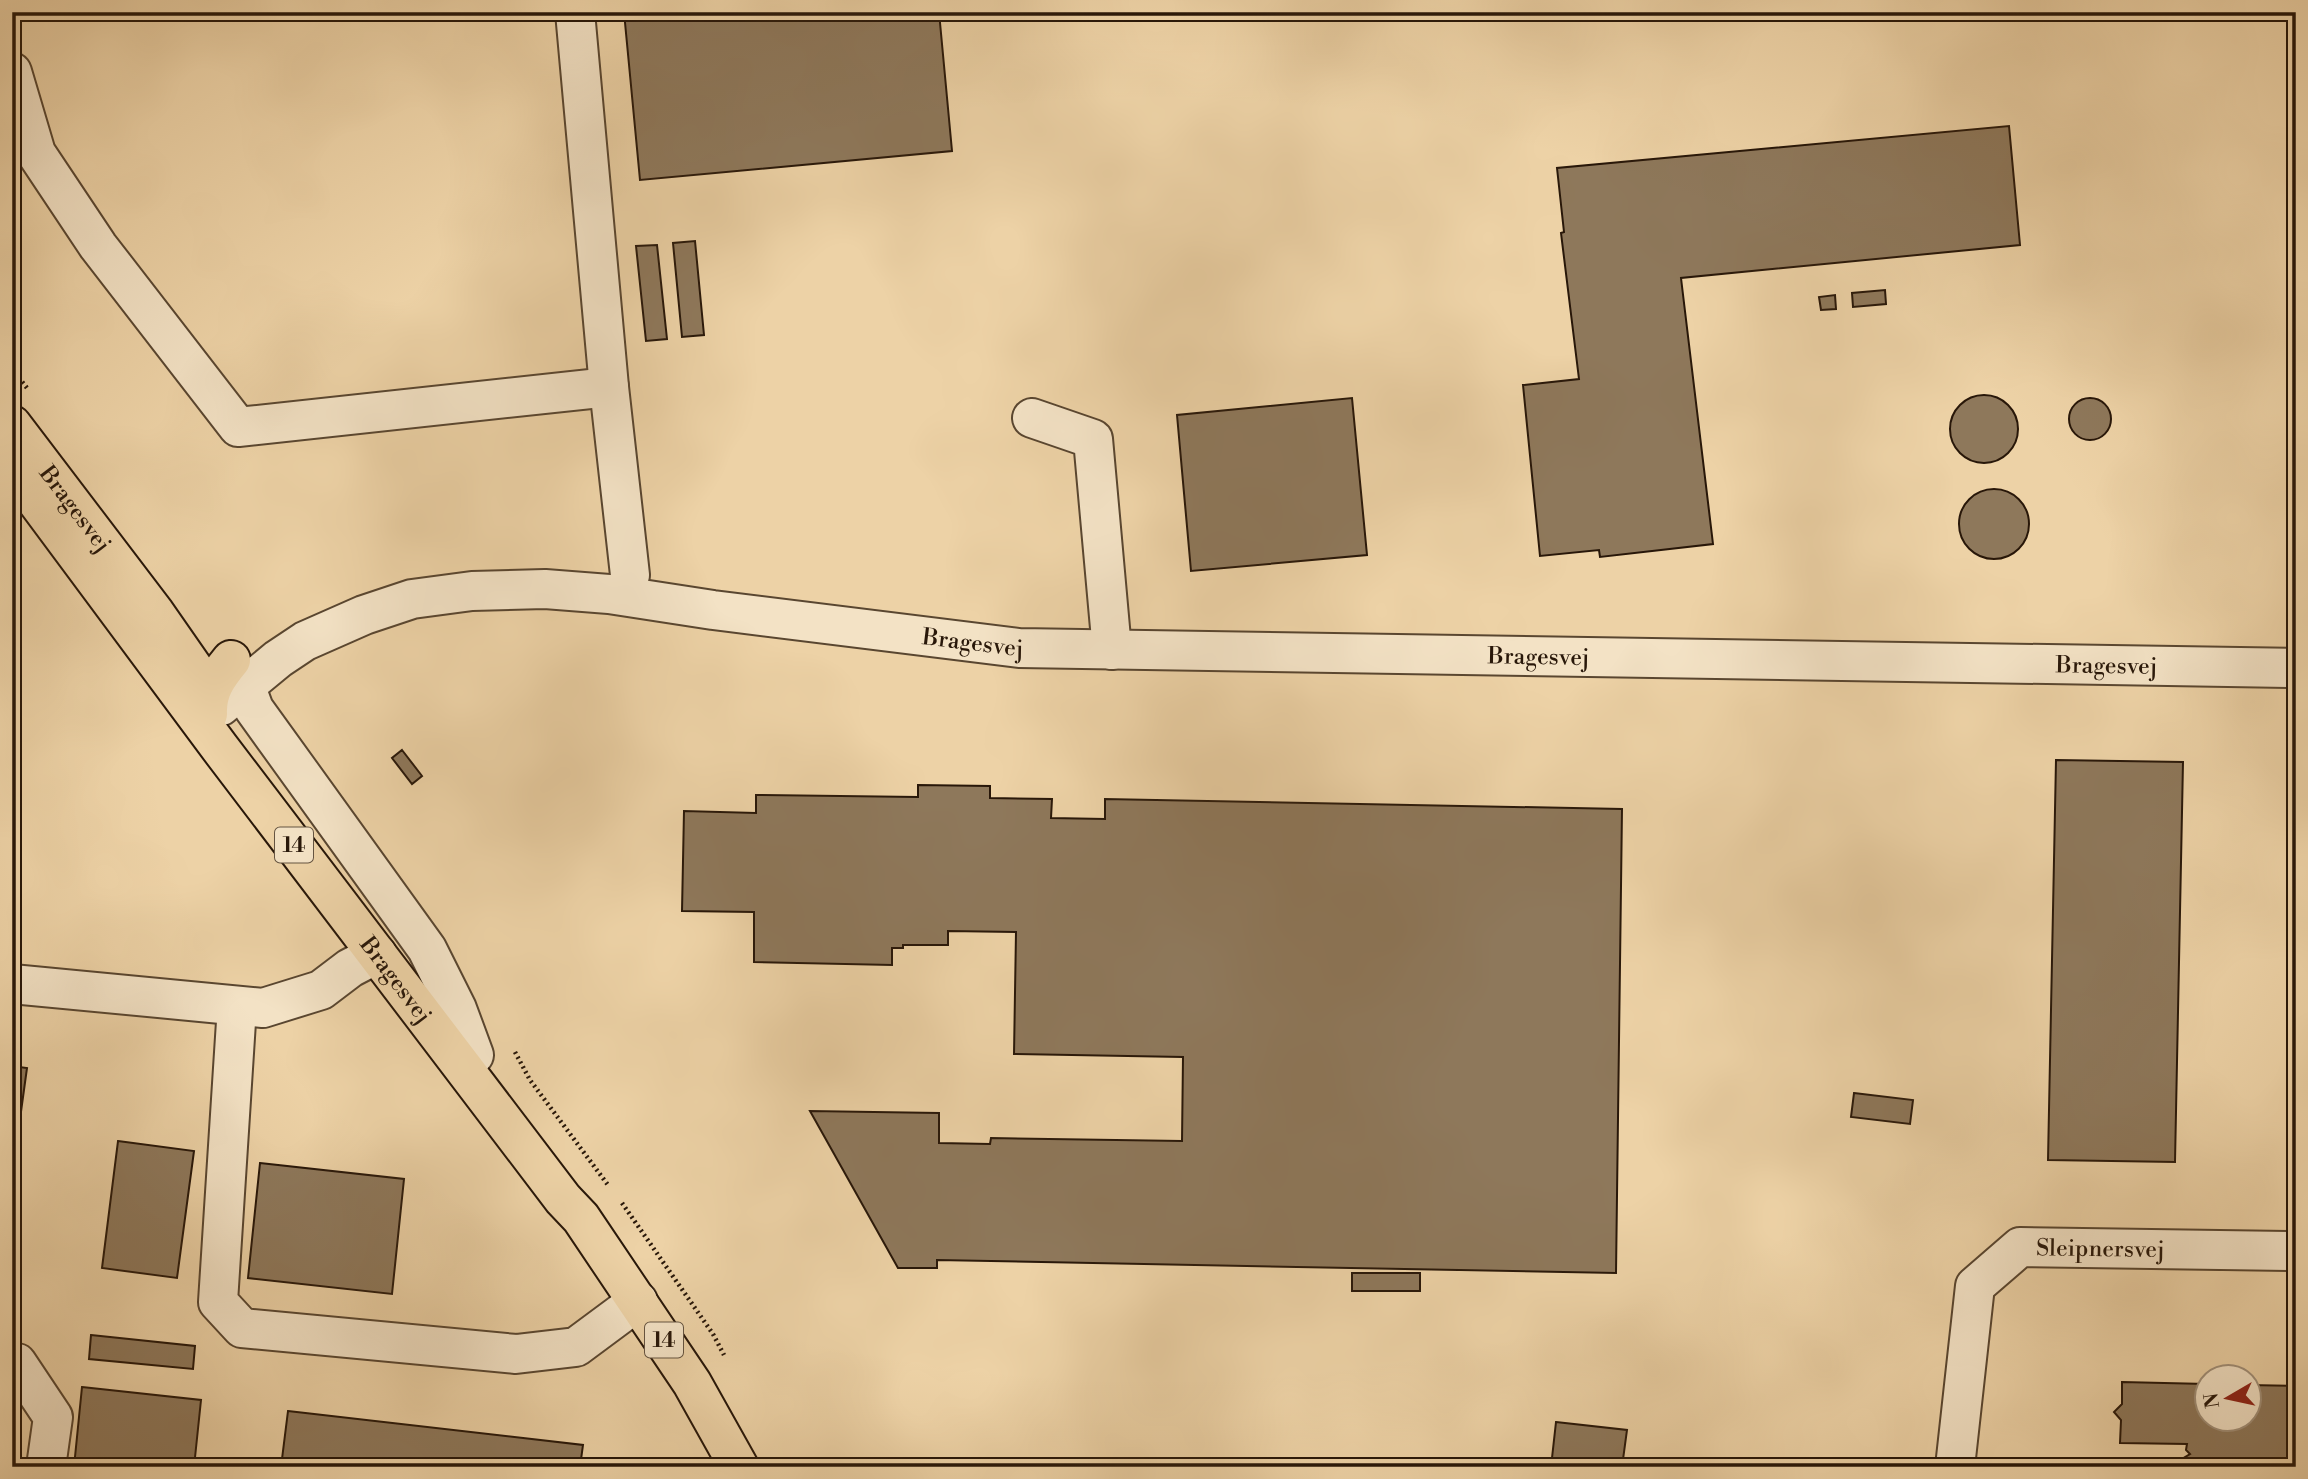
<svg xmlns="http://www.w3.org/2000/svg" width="2308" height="1479" font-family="'Libre Bodoni',serif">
  <rect width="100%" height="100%" fill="#edd2a6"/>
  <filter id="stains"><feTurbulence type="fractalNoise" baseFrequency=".00286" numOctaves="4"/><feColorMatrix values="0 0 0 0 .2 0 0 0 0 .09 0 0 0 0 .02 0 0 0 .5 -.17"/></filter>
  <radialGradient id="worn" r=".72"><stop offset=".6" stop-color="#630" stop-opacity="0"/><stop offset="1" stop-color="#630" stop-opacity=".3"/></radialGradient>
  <path fill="#8e785b" stroke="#281709" stroke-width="2" d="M624,12H939L952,151L640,180Z
    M2009,126L2020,245L1681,278L1713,544L1600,557L1599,550L1540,556L1523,385L1579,379L1561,233L1564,232L1557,168Z
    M695,241L704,335L682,337L673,243Z
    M657,245L667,339L646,341L636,246Z
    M1885,290L1886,304L1853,307L1852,293Z
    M1835,295L1836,309L1821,310L1819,297Z
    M1950 429a34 34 0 1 1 68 0a34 34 0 1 1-68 0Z
    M1352,398L1367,555L1191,571L1177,415Z
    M2069 419a21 21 0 1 1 42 0a21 21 0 1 1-42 0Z
    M1959 524a35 35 0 1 1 70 0a35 35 0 1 1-70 0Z
    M402,750L422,776L412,784L392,758Z
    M2056,760L2183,762L2175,1162L2048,1160Z
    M918,785L990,786V798L1052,799L1051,818L1105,819V799L1622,809L1616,1273L937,1260V1268H898L810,1111L939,1113V1143L990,1144L991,1138L1182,1141L1183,1057L1014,1054L1016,932L948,931V945H903V948H892V965L754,962V912L682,911L684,811L756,813V795L918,797Z
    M12,1066L27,1068L12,1177Z
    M1854,1093L1913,1100L1910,1124L1851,1117Z
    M118,1141L194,1151L177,1278L102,1268Z
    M260,1163L404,1179L392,1294L248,1278Z
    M1352,1273H1420V1291H1352Z
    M91,1335L195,1346L193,1369L89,1359Z
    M2122,1382L2206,1384V1420H2248V1385L2296,1386V1467H2211V1465L2198,1463L2190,1467L2182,1459L2190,1454L2186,1450L2187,1444L2120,1443L2121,1420L2114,1412L2122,1404Z
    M82,1387L201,1400L194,1467H74Z
    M288,1411L583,1445L580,1467H281Z
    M1556,1422L1627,1430L1622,1467H1551Z"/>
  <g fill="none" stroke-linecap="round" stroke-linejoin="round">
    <g stroke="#594630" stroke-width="42">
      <g id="minor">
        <path d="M575,12L609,387L630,575"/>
        <path d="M12,72L36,153L98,246L238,427L609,387"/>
        <path d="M1032,418L1093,439L1112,650"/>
        <path d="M249,683L247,690L254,709L427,949L457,1009L474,1055"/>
        <path id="s1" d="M186,688L195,702L208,707L221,706L278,659L305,641L364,615L412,599L472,591L545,589L609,594L713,610L1019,648L2296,668"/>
        <path d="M12,984L263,1008L321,990L350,968L377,954"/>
        <path d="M237,1006L218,1302L242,1328L516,1354L576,1347L638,1301"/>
        <path d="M12,1362L17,1363L53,1417L46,1467"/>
        <path id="s2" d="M1955,1467L1975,1286L2020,1247L2296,1251"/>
      </g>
    </g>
    <g stroke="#281709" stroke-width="42">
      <g id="major">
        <path id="s3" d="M12,425L155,613L203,682"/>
        <path id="s4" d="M12,468L220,748L563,1199L581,1218L692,1383L739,1467"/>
        <path d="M208,714C207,691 217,677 231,660"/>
      </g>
    </g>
    <path stroke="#281709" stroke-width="4.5" stroke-dasharray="2 3.5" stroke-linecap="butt" d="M12,369L27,388
      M515,1052L530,1080L608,1185
      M622,1203L713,1334L724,1355"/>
    <use href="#minor" stroke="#f3e2c5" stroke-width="38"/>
    <use href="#major" stroke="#edd2a6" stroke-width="38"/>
  </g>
  <g text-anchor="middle" stroke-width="5" stroke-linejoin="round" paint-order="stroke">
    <g fill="#f3e2c5" stroke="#655441" stroke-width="2">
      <rect x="275" y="827.5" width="38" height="35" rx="5"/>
      <rect x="645" y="1322.5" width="38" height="35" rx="5"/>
    </g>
    <g font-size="21" font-weight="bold" fill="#281709">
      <text x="294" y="852">14</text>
      <text x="664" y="1347">14</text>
    </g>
    <g font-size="23" fill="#281709" stroke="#f3e2c5">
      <text dy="8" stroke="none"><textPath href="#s3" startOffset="105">Bragesvej</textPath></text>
      <text dy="8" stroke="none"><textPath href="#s1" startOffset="830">Bragesvej</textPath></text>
      <text dy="8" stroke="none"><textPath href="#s1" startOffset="1396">Bragesvej</textPath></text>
      <text dy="8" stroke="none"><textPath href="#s1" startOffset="1964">Bragesvej</textPath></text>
      <text dy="8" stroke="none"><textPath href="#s4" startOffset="640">Bragesvej</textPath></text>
      <text dy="8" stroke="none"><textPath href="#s2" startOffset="322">Sleipnersvej</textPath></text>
    </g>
  </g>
  <rect width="2308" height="1479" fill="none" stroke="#edd2a6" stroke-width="42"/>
  <rect x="14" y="14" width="2280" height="1451" fill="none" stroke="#281709" stroke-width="3.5"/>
  <rect x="21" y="21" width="2266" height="1437" fill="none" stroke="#281709" stroke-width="2"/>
  <g transform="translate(2228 1398) rotate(261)"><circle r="33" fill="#f3e2c5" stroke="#a2917a" stroke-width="2"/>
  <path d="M0-5L12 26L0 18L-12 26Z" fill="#8f2418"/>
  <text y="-10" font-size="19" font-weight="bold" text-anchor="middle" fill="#281709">N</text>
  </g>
  <rect width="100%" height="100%" filter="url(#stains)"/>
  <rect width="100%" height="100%" fill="url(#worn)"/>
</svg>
